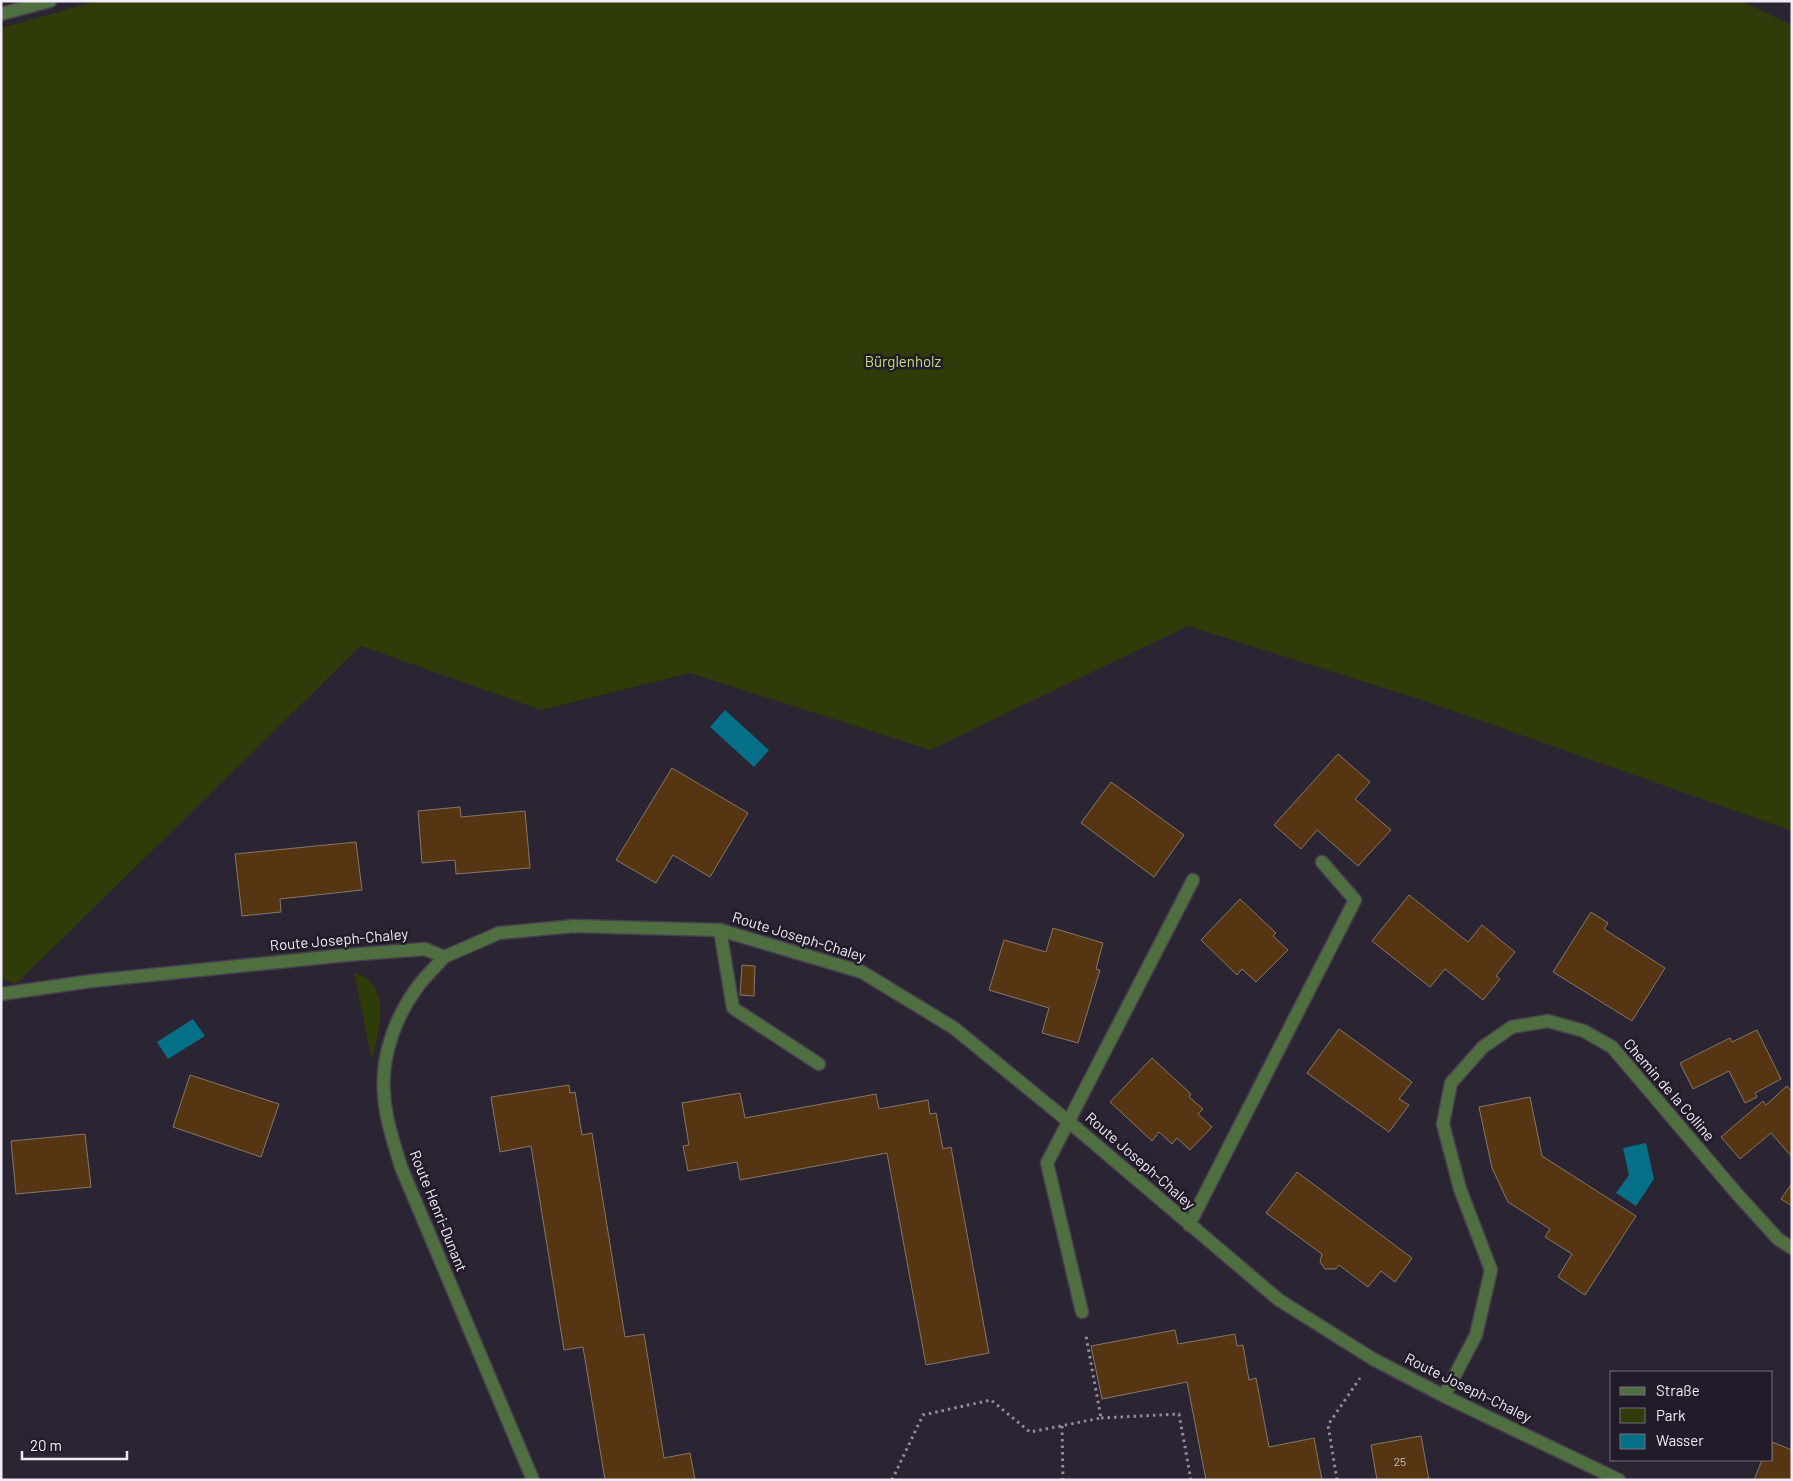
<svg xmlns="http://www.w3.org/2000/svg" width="1793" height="1481" font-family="Barlow,sans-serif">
  <rect width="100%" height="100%" fill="#2b2433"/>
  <path fill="#2f3b09" d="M97,1H1741L1792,25V831L1425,701L1188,626L930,750L690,673L541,710L361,646L16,984L1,979V28Z
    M354,973C392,983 379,1027 374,1055L371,1056Z"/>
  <path fill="#057087" d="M725,710L769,750L754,767L710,727Z
    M193,1019L205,1036L168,1059L157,1042Z
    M1646,1143L1654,1179L1636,1206L1616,1193L1629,1175L1623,1148Z"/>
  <path fill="#563612" stroke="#867768" d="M1338,754L1370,782L1355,799L1391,830L1358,866L1317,830L1301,849L1274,825Z
    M672,768L748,813L710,877L673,855L656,883L616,860Z
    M1111,782L1184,835L1154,877L1081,823Z
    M460,807L461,817L525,811L530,868L456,874L455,860L422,863L418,811Z
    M356,842L362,890L280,899L281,912L242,916L235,854Z
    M1409,895L1468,942L1482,925L1515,952L1496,976L1500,979L1483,1000L1445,969L1430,987L1372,941Z
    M1240,899L1276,933L1273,936L1288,950L1256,982L1242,969L1237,975L1201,940Z
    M1591,912L1608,923L1604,929L1665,968L1632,1021L1553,972Z
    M1053,928L1103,943L1096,969L1100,970L1078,1043L1042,1033L1049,1008L989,990L1004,940L1046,952Z
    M742,965L755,966L754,996L740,995Z
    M1339,1029L1412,1082L1399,1099L1409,1105L1389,1132L1307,1073Z
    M1757,1030L1781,1079L1755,1093L1757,1097L1745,1103L1729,1071L1693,1089L1680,1063L1730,1038L1732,1042Z
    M1152,1058L1191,1094L1189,1097L1203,1109L1198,1114L1212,1127L1190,1150L1177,1138L1172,1144L1159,1132L1152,1141L1110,1102Z
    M190,1075L279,1104L261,1157L173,1127Z
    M569,1085L570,1093L575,1092L582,1135L592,1133L625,1337L644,1334L664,1458L690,1453L695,1480H605L583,1347L564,1350L531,1146L500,1152L491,1097Z
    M1787,1086L1792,1092V1157L1771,1133L1740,1159L1721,1137L1763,1101L1766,1105Z
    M740,1093L745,1118L876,1094L879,1109L928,1100L930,1114L936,1113L943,1149L951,1147L989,1353L926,1365L887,1153L740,1180L737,1162L688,1171L683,1146L689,1145L682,1103Z
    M1530,1097L1542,1156L1636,1216L1585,1295L1558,1277L1572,1254L1545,1237L1550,1229L1508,1202L1492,1168L1479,1107Z
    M85,1134L91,1187L16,1194L11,1141Z
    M1297,1172L1412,1258L1395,1282L1381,1271L1368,1287L1339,1265L1336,1269H1325L1320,1262L1322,1254L1266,1213Z
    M1792,1183V1206L1781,1199Z
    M1175,1330L1178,1344L1235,1334L1237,1346L1243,1345L1249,1380L1256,1378L1269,1447L1314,1438L1322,1480H1206L1187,1382L1102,1399L1091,1346Z
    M1421,1436L1429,1480H1377L1371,1445Z
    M1772,1442L1792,1450V1480H1754L1762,1460H1772Z"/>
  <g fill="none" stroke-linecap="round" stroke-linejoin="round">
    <g stroke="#47404e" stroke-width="15">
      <path id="lane" d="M720,930L733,1008L819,1064
        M1189,1225L1355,900L1322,862
        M1082,1312L1047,1163L1193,880"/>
    </g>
    <g stroke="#47404e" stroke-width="15">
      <path id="street" d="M1,14L50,1
        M444,957C435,968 424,977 416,989C395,1018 381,1057 384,1093C385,1118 394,1143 401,1167L533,1480
        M1,994L92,981L347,955L425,949L444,957L499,933L574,926L720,930L862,972L954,1028L1068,1121L1279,1300L1373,1359L1444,1396L1619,1480
        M1444,1396L1476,1335L1491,1270L1460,1189L1443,1124L1451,1083L1483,1047L1512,1027L1548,1021L1584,1031L1612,1047L1738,1195L1778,1239L1792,1248"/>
    </g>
    <path stroke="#928c98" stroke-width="3" stroke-dasharray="2.5 4" stroke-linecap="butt" d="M1101,1418L1179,1414L1191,1480
      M1062,1426L1063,1480
      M892,1480L923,1415L991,1400L1030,1432L1101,1418L1086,1336
      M1337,1480L1328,1425L1360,1378"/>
    <use href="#lane" stroke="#506f41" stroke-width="12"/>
    <use href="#street" stroke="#506f41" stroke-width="12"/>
  </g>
  <g text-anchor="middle" stroke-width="5" stroke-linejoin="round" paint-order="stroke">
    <g font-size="12" fill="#cabebd">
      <text x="1400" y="1466">25</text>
    </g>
    <g font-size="15" fill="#c1e173" stroke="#221b29">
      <text x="903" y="367">Bürglenholz</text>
    </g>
    <g font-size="15" fill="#f1ecf6" stroke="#221b29">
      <text transform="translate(799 937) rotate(17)" y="5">Route Joseph-Chaley</text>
      <text transform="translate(339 940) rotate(-5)" y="5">Route Joseph-Chaley</text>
      <text transform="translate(1669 1090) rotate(49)" y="5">Chemin de la Colline</text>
      <text transform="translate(1140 1161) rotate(41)" y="5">Route Joseph-Chaley</text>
      <text transform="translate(438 1211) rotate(68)" y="5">Route Henri-Dunant</text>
      <text transform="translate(1468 1388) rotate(26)" y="5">Route Joseph-Chaley</text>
    </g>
  </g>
  <rect width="1793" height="1481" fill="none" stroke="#f1ecf6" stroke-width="5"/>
  <rect x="1610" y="1371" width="162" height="90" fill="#221b29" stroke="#756f7b"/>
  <rect x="1620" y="1387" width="25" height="8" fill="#506f41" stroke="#756f7b"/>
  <text x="1656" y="1396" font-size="15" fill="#f1ecf6">Straße</text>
  <rect x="1620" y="1408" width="25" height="15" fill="#2f3b09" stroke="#756f7b"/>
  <text x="1656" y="1421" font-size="15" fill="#f1ecf6">Park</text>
  <rect x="1620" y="1434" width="25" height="15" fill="#057087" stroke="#756f7b"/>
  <text x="1656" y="1446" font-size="15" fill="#f1ecf6">Wasser</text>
  <path d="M22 1451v8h105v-8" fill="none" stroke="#f1ecf6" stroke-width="2.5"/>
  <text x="30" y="1451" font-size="15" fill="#f1ecf6" stroke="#221b29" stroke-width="4" paint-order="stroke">20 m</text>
</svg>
